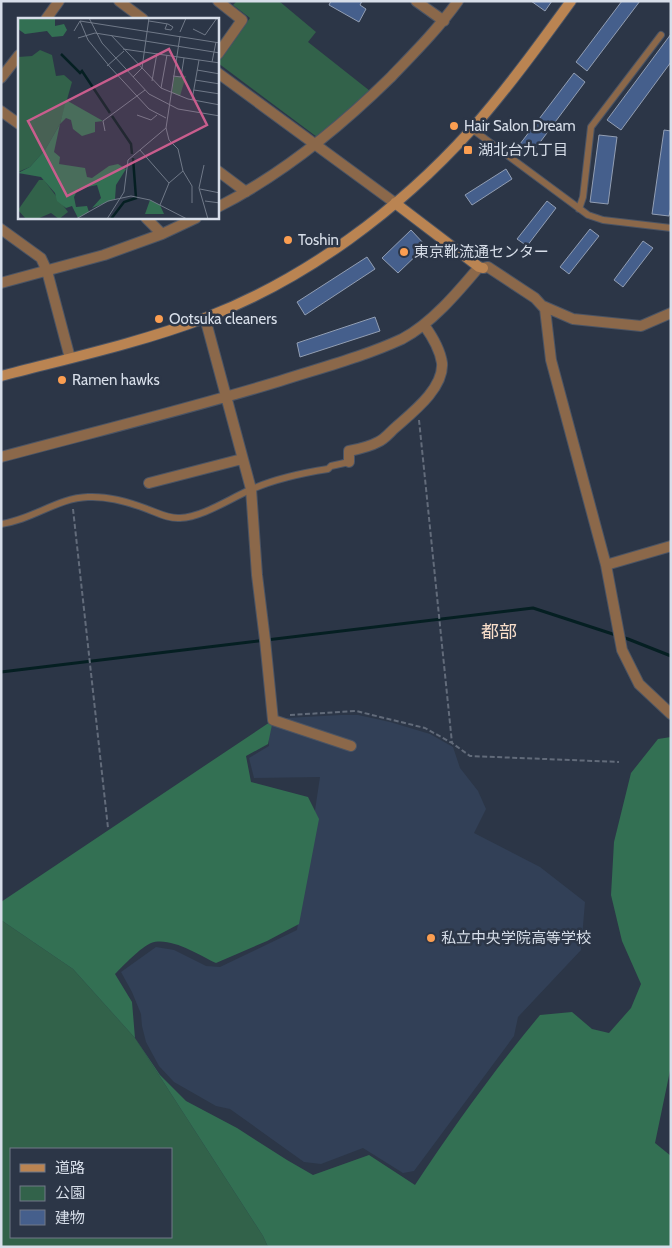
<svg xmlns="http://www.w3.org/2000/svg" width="672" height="1248" font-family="Cabin,'Noto Sans JP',sans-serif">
  <rect width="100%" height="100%" fill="#2c3647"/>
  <path fill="#324057" d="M341,715H358L390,722L430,734L453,747L460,768L478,791L486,809L474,833L540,867L585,902L581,950L518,1017L514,1036L414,1171L403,1173L363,1148L321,1164L304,1162L230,1109L216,1106L174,1082L159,1066L146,1042L142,1026L141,1014L132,992L121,972L156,947L174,950L206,966L220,967L297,930L320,777L254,778L249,758L269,746L268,719Z"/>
  <path fill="#32624a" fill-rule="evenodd" d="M237,1H279L316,32L308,42L370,91L317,137L218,63L250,18L233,5Z
    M1,920L73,969L135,1038L263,1236L268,1247H1ZM11,1149H171V1237H11Z"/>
  <path fill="#337053" d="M273,720L268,744L246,756L251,782L308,797L319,819L299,924L267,941L216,963C199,955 170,936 151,943C141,947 123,966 115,974L132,1002L135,1038L160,1075L186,1101L237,1128L287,1160L313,1175L369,1155L415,1185C454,1126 495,1069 540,1015L572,1012L592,1029L609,1033L631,1008L641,984L622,941L611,895L614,842L631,773L658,739L671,737V1066L655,1143L671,1156V1247H268L263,1236L135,1038L73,969L1,920V902Z"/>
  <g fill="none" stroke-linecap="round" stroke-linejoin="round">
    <path stroke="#051f22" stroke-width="3" d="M1,672L533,608L628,639L671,656"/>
  </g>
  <path fill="#455f8c" stroke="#929eb3" d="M331,1H362L360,5L366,9L359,22L329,5Z
    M531,1H552L545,11Z
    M622,1H640L587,71L576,62Z
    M671,34V62L621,130L607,120Z
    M574,73L585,82L532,153L520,144Z
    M664,130L671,131V207L669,216L652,214Z
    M599,135L617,137L608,204L590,202Z
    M506,169L512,179L472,205L465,195Z
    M547,201L556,208L527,246L517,239Z
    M590,229L599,236L569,274L560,267Z
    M411,230L426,246L398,273L382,258Z
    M643,241L653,248L623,287L614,280Z
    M367,257L375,269L305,315L297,302Z
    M375,317L380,331L300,357L297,343Z"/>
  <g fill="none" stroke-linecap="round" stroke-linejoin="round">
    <g stroke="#4b5464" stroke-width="8">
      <path id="lane" d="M472,129L588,215L603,220L671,228
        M579,209L583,197L591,127L661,35
        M1,524C32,520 57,498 88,497C108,496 129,502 147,509C158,513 169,519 180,518C203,517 229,499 250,490C274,479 302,473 328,469L331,466L349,462"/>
    </g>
    <g stroke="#4b5464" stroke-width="12">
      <path id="street" d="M119,1L143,19
        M416,1L444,21
        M46,19L59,1
        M218,54L242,20L218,1
        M218,73L395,203
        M1,78L19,55
        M1,111L19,124
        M218,171L246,192
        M218,207C283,174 338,129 390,78C414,53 438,29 458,1
        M146,218L162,234
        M1,229L41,258L47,271L70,358
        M483,268L488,267L535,298L545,309L551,360L606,565L622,650L639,684L671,714
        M1,283L104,255L162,234L196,218
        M543,306L573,319L641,326L671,313
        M205,318L251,489L257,575L265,640L273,720L351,746
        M1,457C94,432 188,409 280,381C320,368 363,357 402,339C431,324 458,292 479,267
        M349,462V451C359,449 369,447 378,442C385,439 390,432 396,427C413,412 444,388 442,363C440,349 432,336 424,325
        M149,483L242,459
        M606,565L671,546"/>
    </g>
    <g stroke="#4b5464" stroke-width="12">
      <path id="secondary" d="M395,203L479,267L483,268
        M1,376C70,358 139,343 205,318C306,279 399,210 471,130C507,89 539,45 571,1"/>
    </g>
    <path stroke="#626b7a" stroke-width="2" stroke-dasharray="5 2.5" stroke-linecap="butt" d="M419,420L452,743
      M73,509L108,828
      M290,715L356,711L425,728L452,743L470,756L619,762"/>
    <use href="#lane" stroke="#8b684a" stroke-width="6"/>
    <use href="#street" stroke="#8b684a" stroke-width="10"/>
    <use href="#secondary" stroke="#ba8452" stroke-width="10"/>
  </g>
  <g fill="#fb9e51" stroke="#2c3647" stroke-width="2">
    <circle cx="454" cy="126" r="5"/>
    <rect x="463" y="145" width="10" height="10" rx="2.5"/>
    <circle cx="288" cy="240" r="5"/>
    <circle cx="404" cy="252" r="5"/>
    <circle cx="159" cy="319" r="5"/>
    <circle cx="62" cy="380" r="5"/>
    <circle cx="431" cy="938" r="5"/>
  </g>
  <g text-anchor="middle" stroke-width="5" stroke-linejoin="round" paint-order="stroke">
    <g font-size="15" fill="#d7dee9" stroke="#2c3647" text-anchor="start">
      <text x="464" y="131">Hair Salon Dream</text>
      <text x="478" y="155">湖北台九丁目</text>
      <text x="298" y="245">Toshin</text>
      <text x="414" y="257">東京靴流通センター</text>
      <text x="169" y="324">Ootsuka cleaners</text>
      <text x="72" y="385">Ramen hawks</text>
      <text x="441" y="943">私立中央学院高等学校</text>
    </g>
    <g font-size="18" fill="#f9deca" stroke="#2c3647">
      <text x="499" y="638">都部</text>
    </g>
  </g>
  <g transform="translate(18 18)">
    <rect width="201" height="201" fill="#2c3647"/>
    <path d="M22,32L34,37L38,58L46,57L54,64L42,106L27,132L12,149L0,154V39L14,38ZM168,58L162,78L154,75L156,59ZM21,162H26L50,194L41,201L33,195L19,201H8L0,192Z" fill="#32624a"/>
    <path d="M0,0H37V8L46,6L49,12L45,18L34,19L29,13L7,16L0,11ZM48,82L85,103L77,104V114L64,118L55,111L53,102L48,100L42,106L36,134L42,139L41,146L67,150L69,159L74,160L91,148L100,146L108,151L98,167L97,181L74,190L83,180L79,167L60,171L56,179L58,189L69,188L71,194L60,200L54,188L48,190L39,183L37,175L23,159L0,155L12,149L27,132L42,106ZM132,182L142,187L146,196H127Z" fill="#337053"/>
    <path fill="none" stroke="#051f22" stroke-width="2.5" d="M43,36L62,55L64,53L92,95M94,98L113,126L114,136M93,201L106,184L118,180L115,140"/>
    <path fill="none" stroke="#707988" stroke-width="1" d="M71,0L84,25L131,76L160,91L202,98M62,3L70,22L92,49L131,91L148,100M131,3L150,6L155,9L153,12L147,11L149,6M175,11L187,17L199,0M56,13L62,3L202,25M162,14L168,0M93,17L143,70L170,81L202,87M60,20L77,15L202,35M105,31L202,45M194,44L198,24M89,48L106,33M179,52L202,56M155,58L163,59L166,40M115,59L124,50L131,0M177,62L202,66M134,63L139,35M143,70L149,37M176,72L202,76M174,82L181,42M119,97L133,102L139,97M87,113L85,103L127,72M122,132L151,165M186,147L181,170L190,201M165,153L174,168V185M182,171L202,175M187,183L202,185M142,187L151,165L165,153L160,131L151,122L148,110M58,201L90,183L113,178L132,182L169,201M89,201L106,174L110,142L148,110L162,18"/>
    <path fill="#c95d8d" fill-opacity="0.15" stroke="#c95d8d" stroke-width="2.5" d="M151,31L189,107L49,178L10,103Z"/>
    <rect width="201" height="201" fill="none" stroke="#d7dee9" stroke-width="2.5"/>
  </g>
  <rect width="672" height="1248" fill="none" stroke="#d7dee9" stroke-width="5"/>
  <rect x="10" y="1148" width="162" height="90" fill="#2c3647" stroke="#707988"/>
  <rect x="20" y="1164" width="25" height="8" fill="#ba8452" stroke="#707988"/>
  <text x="55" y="1173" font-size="15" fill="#d7dee9">道路</text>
  <rect x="20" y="1186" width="25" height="15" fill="#32624a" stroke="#707988"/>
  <text x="55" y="1198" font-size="15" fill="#d7dee9">公園</text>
  <rect x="20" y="1210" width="25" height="15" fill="#455f8c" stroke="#707988"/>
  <text x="55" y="1223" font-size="15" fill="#d7dee9">建物</text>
</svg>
